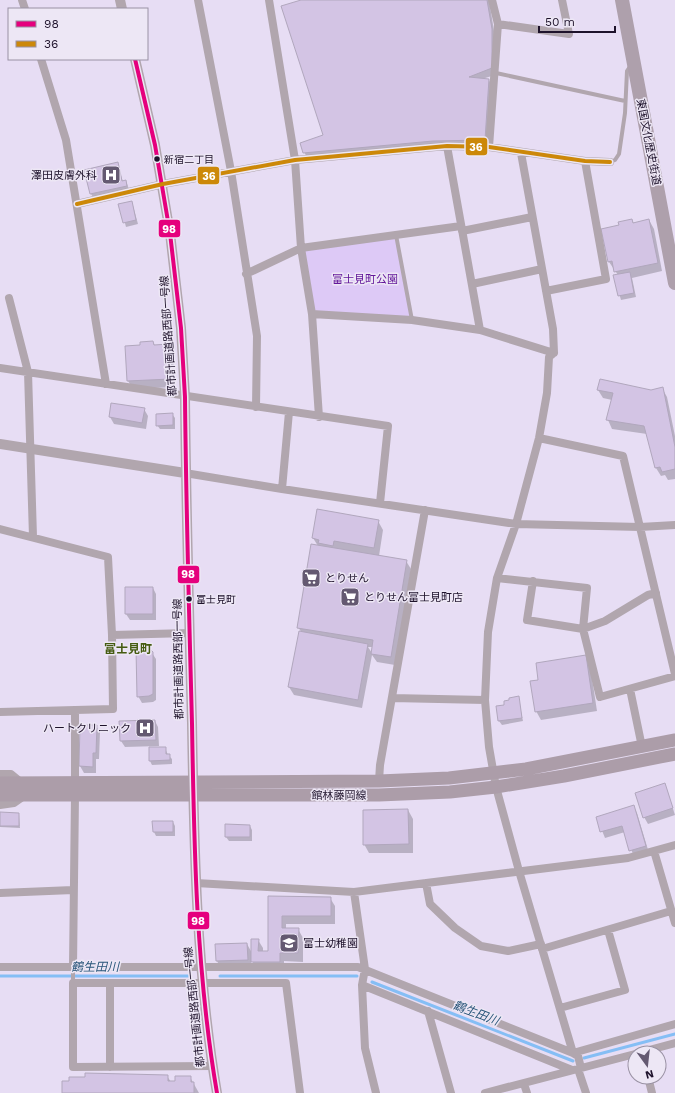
<svg xmlns="http://www.w3.org/2000/svg" width="675" height="1093" font-family="'Work Sans','Noto Sans JP',sans-serif">
  <rect width="100%" height="100%" fill="#e7ddf4"/>
  <path fill="#ddc9f6" d="M396,235L412,320L312,314L301,248Z"/>
  <path fill="#0003" fill-rule="evenodd" d="M304,0H489L495,37V75L482,79L489,80L492,86L488,146L308,159L304,152L325,136Z
    M117,163L123,182L126,181L130,192L95,200L91,194L86,170Z
    M132,202L138,224L126,227L120,204Z
    M632,220L634,224L649,220L654,229L662,271L632,278L636,297L621,300L614,276L618,275L609,262L603,230L620,226Z
    M153,342L155,346L168,345L173,354L175,387L133,389L128,381L141,346Z
    M662,388L667,397L675,436V479L668,480L665,475L661,476L656,468L647,434L612,429L608,420L612,400L603,398L598,390L651,391Z
    M112,404L144,409L148,416L146,429L114,424L110,417Z
    M172,414L175,418V429H160L157,425Z
    M378,521L383,530L379,556L406,561L411,569L395,665L377,662L372,655L362,708L294,695L289,687L302,633L298,627L318,546L313,538ZM368,647H373L372,653Z
    M153,588L156,594V620H130L126,614Z
    M152,653L156,659V700L153,702L142,703L138,696Z
    M585,656L590,665L597,711L541,720L536,711L540,680Z
    M518,697L523,721L502,725L499,721L505,705Z
    M155,721L158,727L159,746L125,747L121,741Z
    M81,726H96L100,732L99,759H96V773H84L80,766Z
    M165,748L168,755L172,759V764L152,765L150,761Z
    M665,784L675,815L648,824L644,817Z
    M634,807L637,813L649,853L634,857L625,832L605,838L597,818Z
    M408,810L413,819V853H369L364,844Z
    M0,813L19,814L20,828L0,827Z
    M173,822L175,826V836H156L154,832Z
    M250,826L252,830V841H229L226,837Z
    M269,897L330,898L335,906V924H286V929H298L303,938V962L284,961V970H257L251,959V966L220,967L217,961L216,945L247,944L252,953L258,940L263,948V952H269Z
    M167,1076L171,1082L190,1077L199,1093H63Z"/>
  <g fill="none" stroke-linecap="round" stroke-linejoin="round">
    <path stroke="#85bef5" stroke-width="3" d="M0,976H189
      M220,976H357
      M372,982L573,1061
      M584,1058L675,1034"/>
  </g>
  <path fill="#d3c4e4" stroke="#b1a7bd" d="M301,0H487L492,29V68L469,77L489,79L485,140L433,141L303,153L300,143L323,135L281,6Z
    M118,162L122,181L126,180L127,186L90,194L84,170Z
    M132,201L136,220L123,223L118,204Z
    M632,219L633,223L649,219L658,263L614,272L612,261L608,262L601,229L619,225L618,222Z
    M630,272L634,293L618,296L613,275Z
    M153,341L154,345L169,344L171,379L127,381L125,346L140,345V342Z
    M600,379L651,390L663,387L675,447V469L662,472L660,467L655,468L644,426L606,420L613,393L597,390Z
    M111,403L145,408L142,423L109,417Z
    M173,413V425L156,426V414Z
    M317,509L379,520L374,548L334,541L333,546L318,543L319,540L312,538Z
    M311,544L407,560L391,657L371,654L373,640L297,628Z
    M125,587H153V614H125Z
    M299,631L368,644L358,700L288,687Z
    M136,649H150L153,652V694L149,696L137,697Z
    M586,655L593,703L535,712L530,681L538,680L536,663Z
    M519,696L522,718L498,721L496,706L504,705V701L509,700V698Z
    M155,720L156,740L120,741L119,721Z
    M80,725H97L96,753H93V767L79,766Z
    M149,747H166V754H170V760L149,761Z
    M665,783L673,808L643,818L635,793Z
    M634,805L646,846L629,851L622,826L600,832L596,817Z
    M408,809L409,844L363,845V810Z
    M0,812L19,813V826H0Z
    M152,821H173V832H153Z
    M225,824L250,825V837H225Z
    M268,896L331,897V916H282V928H299L298,953H280V962H251V939H259L258,951H268Z
    M247,943L248,960L216,961L215,944Z
    M85,1073L168,1075V1081H175V1076H191V1082H194V1093H62V1081H69V1077H85Z"/>
  <g fill="none" stroke-linecap="round" stroke-linejoin="round">
    <path stroke="#b1a6ae" stroke-width="4" d="M496,73L625,101
      M610,162L615,160L619,154L625,113L627,71L631,65
      M396,235L412,320
      M73,983V967"/>
    <path stroke="#b1a6ae" stroke-width="8" d="M22,0L25,9
      M198,0L231,171L257,336L256,407
      M269,0L295,160L301,248L312,314L319,417
      M498,24L569,34L562,0
      M41,59L66,140L106,384
      M447,146L480,330
      M489,147L498,24L492,0
      M521,153L553,329L554,353L549,357L547,393L539,438L516,524L497,578L488,632L485,700L489,747L496,787L519,871L573,1053L578,1056L581,1068
      M77,204L163,184L295,160L447,146L489,147L585,161L610,162
      M462,231L532,217
      M246,274L301,248L461,226
      M472,284L542,269
      M546,291L606,279L585,161
      M9,298L28,372L33,537
      M312,314L412,320L480,330L554,353
      M0,368L388,426L380,503
      M539,438L623,456L675,674
      M185,473L282,489L516,524L640,527L675,525
      M282,489L289,412
      M0,529L108,557L112,635L113,709L0,712
      M497,578L587,588L583,629L600,697L675,676
      M533,581L527,620L583,629L605,621L648,595L656,593
      M112,635L190,633
      M630,689L642,747
      M392,698L485,700
      M75,710V783
      M0,774H11L22,783
      M379,781L380,765L425,510
      M0,805L14,803L24,796
      M654,851L675,923
      M196,883L354,892L628,858L675,845
      M426,883L430,904L455,928L481,946L508,951L541,944
      M354,892L365,969L362,985L572,1070
      M0,893L73,890
      M542,949L671,911
      M0,967H358L573,1053L675,1024
      M73,967L75,795
      M110,983V1067
      M362,985L365,1048L376,1093
      M560,1008L625,990L608,930
      M428,1011L451,1093
      M638,1053L675,1043
      M212,1066L73,1067V983H286L300,1093
      M578,1069L586,1093
      M648,1077L652,1093
      M524,1084L527,1093
      M485,1093L635,1054"/>
    <path stroke="#b1a6ae" stroke-width="10" d="M120,0L122,9
      M135,59L155,145L170,233L181,328L185,397C186,505 189,614 192,723C194,846 196,971 217,1093
      M0,444L185,473"/>
    <path stroke="#ac9da9" stroke-width="13" d="M0,783L379,781L449,778L526,769L675,740
      M0,795H379L450,792L496,787L564,776L675,754"/>
    <path stroke="#aea0ac" stroke-width="14" d="M622,0L675,283"/>
    <g stroke="#ede7f5" stroke-width="7">
      <path id="bus-1" d="M135,59L155,145L170,233L181,328L185,397C186,505 189,614 192,723C194,846 196,971 217,1093"/>
    </g>
    <g stroke="#ede7f5" stroke-width="7">
      <path id="bus-2" d="M77,204L163,184L295,160L447,146L489,147L585,161L610,162"/>
    </g>
    <use href="#bus-1" stroke="#e5007d" stroke-width="4"/>
    <use href="#bus-2" stroke="#cc8809" stroke-width="4"/>
  </g>
  <defs>
    <g id="hospital-square" transform="scale(1)"><rect x="-9" y="-9" width="18" height="18" rx="4" fill="#645971" stroke="#ede7f5"/><path d="M-5-5h3v3.5h4V-5h3V5h-3V1.5h-4V5h-3Z" fill="#fff"/></g>
    <g id="supermarket-square" transform="scale(1)"><rect x="-9" y="-9" width="18" height="18" rx="4" fill="#645971" stroke="#ede7f5"/><path d="M-6-5.5h2.5l.6 2H6L4.5 2H-2.5L-4.4-4H-6ZM-1.5 3.2a1.3 1.3 0 1 0 .1 0ZM3 3.2a1.3 1.3 0 1 0 .1 0Z" fill="#fff"/></g>
    <g id="school-square" transform="scale(1)"><rect x="-9" y="-9" width="18" height="18" rx="4" fill="#645971" stroke="#ede7f5"/><path d="M0-5L7-2L0 1L-7-2ZM-4 1L0 2.5L4 1V4Q0 6-4 4Z" fill="#fff"/></g>
  </defs>
  <g fill-rule="evenodd">
    <use href="#hospital-square" x="111" y="175"/>
    <use href="#supermarket-square" x="311" y="578"/>
    <use href="#supermarket-square" x="350" y="597"/>
    <use href="#hospital-square" x="145" y="728"/>
    <use href="#school-square" x="289" y="943"/>
  </g>
  <g fill="#1e122b" stroke="#ede7f5" stroke-width="1.5">
    <circle cx="157" cy="159" r="3.5"/>
    <circle cx="189" cy="599" r="3.5"/>
  </g>
  <g text-anchor="middle" stroke-width="3" stroke-linejoin="round" paint-order="stroke">
    <g font-size="10" fill="#1e122b" stroke="#ede7f5" text-anchor="start">
      <text x="164" y="163">新宿二丁目</text>
      <text x="196" y="603">富士見町</text>
    </g>
    <g font-size="11" fill="#1e122b" stroke="#ede7f5">
      <text transform="translate(649 142) rotate(79)" y="4">東国文化歴史街道</text>
      <text transform="translate(168 336) rotate(-94)" y="4">都市計画道路西部一号線</text>
      <text transform="translate(178 659) rotate(-91)" y="4">都市計画道路西部一号線</text>
      <text x="339" y="799">館林藤岡線</text>
      <text transform="translate(194 1007) rotate(-96)" y="4">都市計画道路西部一号線</text>
    </g>
    <g font-size="11" fill="#1e122b" stroke="#ede7f5" text-anchor="start">
      <text x="97" y="179" text-anchor="end">澤田皮膚外科</text>
      <text x="325" y="582">とりせん</text>
      <text x="364" y="601">とりせん富士見町店</text>
      <text x="131" y="732" text-anchor="end">ハートクリニック</text>
      <text x="303" y="947">富士幼稚園</text>
    </g>
    <g font-size="11" fill="#63179b" stroke="#ede7f5">
      <text x="365" y="283">富士見町公園</text>
    </g>
    <g font-size="12" font-weight="bold" fill="#455b11" stroke="#ede7f5">
      <text x="128" y="653">富士見町</text>
    </g>
    <g font-size="12" font-style="italic" fill="#29567a" stroke="#ede7f5">
      <text x="95" y="971">鶴生田川</text>
      <text transform="translate(476 1013) rotate(21)" y="4">鶴生田川</text>
    </g>
  </g>
  <g stroke="#ede7f5" stroke-width="1.5">
    <rect x="465" y="137" width="23" height="19" rx="4" fill="#cc8809"/>
    <rect x="197" y="166" width="23" height="19" rx="4" fill="#cc8809"/>
    <rect x="158" y="219" width="23" height="19" rx="4" fill="#e5007d"/>
    <rect x="177" y="565" width="23" height="19" rx="4" fill="#e5007d"/>
    <rect x="187" y="911" width="23" height="19" rx="4" fill="#e5007d"/>
  </g>
  <g font-size="11" text-anchor="middle" font-weight="bold" fill="#fff">
    <text x="476" y="151">36</text>
    <text x="209" y="180">36</text>
    <text x="169" y="233">98</text>
    <text x="188" y="578">98</text>
    <text x="198" y="925">98</text>
  </g>
  <rect x="8" y="8" width="140" height="52" fill="#ede7f5" stroke="#9a92a4"/>
  <rect x="16" y="21" width="20" height="6" fill="#e5007d" stroke="#9a92a4"/>
  <text x="44" y="28" font-size="12" fill="#1e122b">98</text>
  <rect x="16" y="41" width="20" height="6" fill="#cc8809" stroke="#9a92a4"/>
  <text x="44" y="48" font-size="12" fill="#1e122b">36</text>
  <g transform="translate(647 1065) rotate(165)"><circle r="19" fill="#ede7f5" stroke="#9a92a4"/>
  <path d="M0-3L7 15L0 10L-7 15Z" fill="#645971"/>
  <text y="-6" font-size="11" font-weight="bold" text-anchor="middle" fill="#1e122b">N</text>
  </g>
  <path d="M539 26v6h76v-6" fill="none" stroke="#1e122b" stroke-width="2"/>
  <text x="545" y="26" font-size="12" fill="#1e122b" stroke="#ede7f5" stroke-width="3" paint-order="stroke">50 m</text>
</svg>
